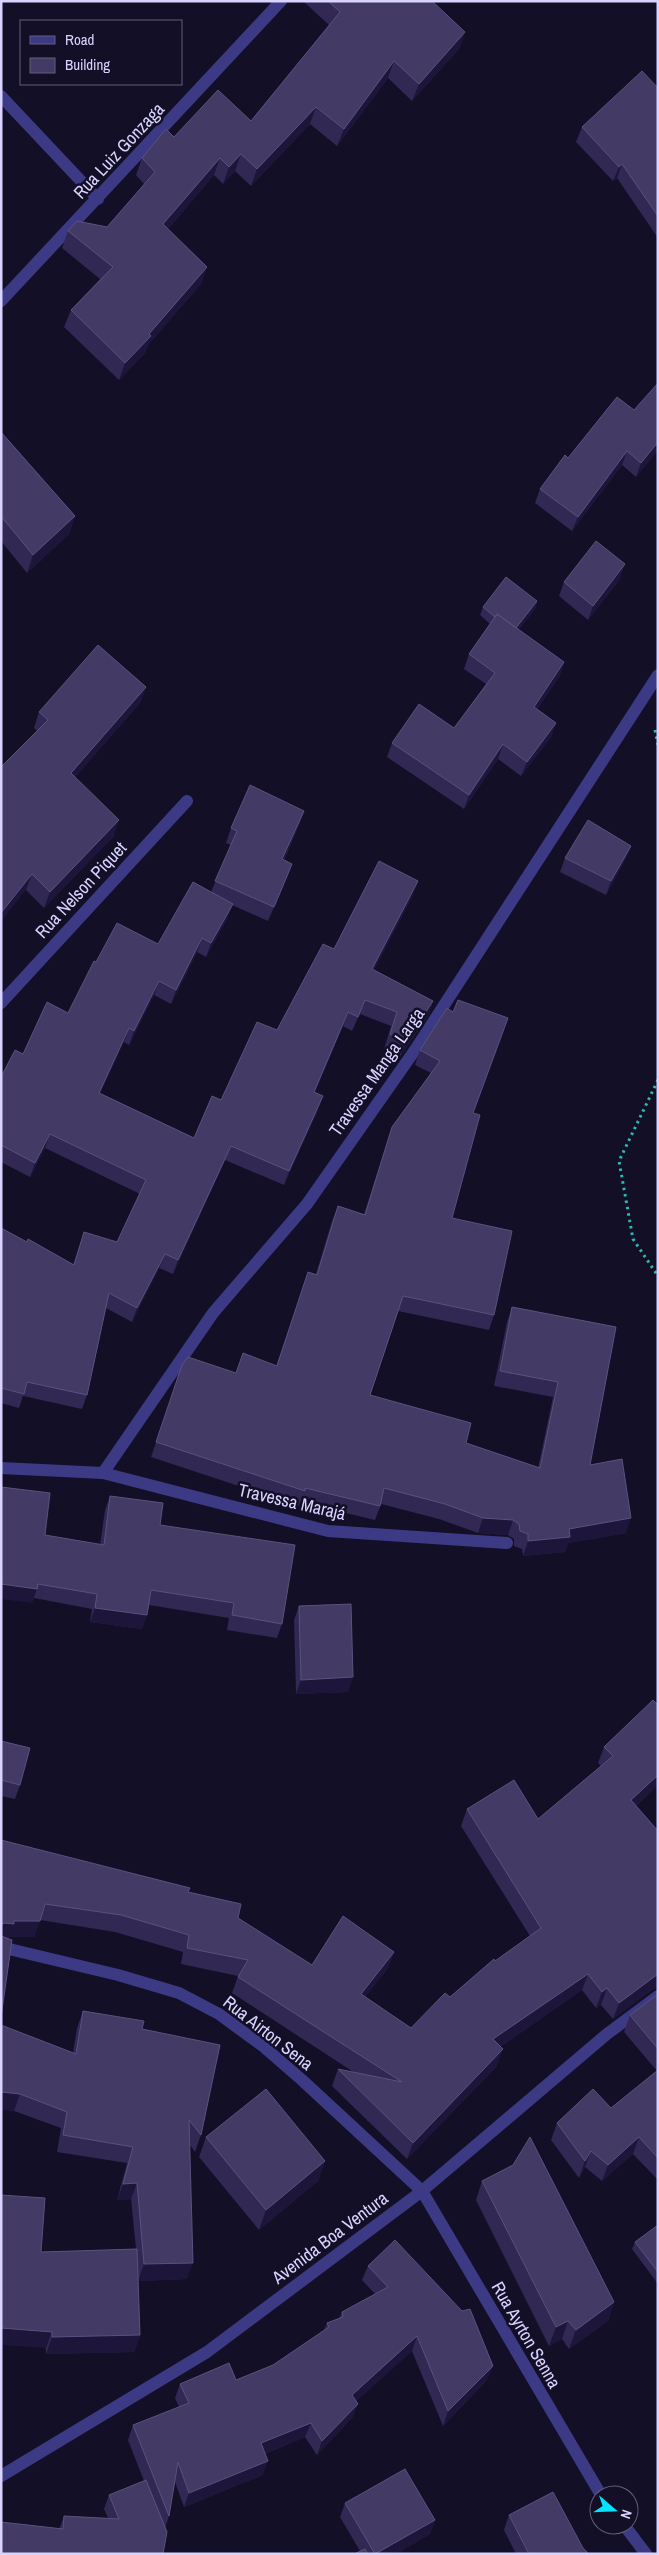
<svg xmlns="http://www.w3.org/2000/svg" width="659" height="2555" font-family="'Archivo Narrow',sans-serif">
  <rect width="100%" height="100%" fill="#130f26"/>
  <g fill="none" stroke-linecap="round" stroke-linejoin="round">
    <path stroke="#2fb8b0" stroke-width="3" stroke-dasharray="2.5 4" stroke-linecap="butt" d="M655,730L658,745
      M658,1080L619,1161L633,1239L658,1276"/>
    <path stroke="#3d3a85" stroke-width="12" d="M1,96L98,199
      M1,301L281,1
      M1,1003L187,801
      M1,1468L103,1473L328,1531L507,1543
      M103,1473L213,1313L307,1204L415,1050L658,675
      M1,1947L118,1975L179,1993L219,2014L264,2047L302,2080L422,2191L601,2495
      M1,2476L207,2352L422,2191L607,2034L658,1996
      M624,2525L646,2554"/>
  </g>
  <path fill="#312854" d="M303,1H432L465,32L459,49L412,101L388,78L337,146L310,124L251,186L235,171L223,184L214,175L168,229L207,267L201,284L148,345L145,353L119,380L64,327L71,310L100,279L62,248L68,231L107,227L144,184L136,175L142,158L174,137L251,121L329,25Z
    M658,88V238L617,178L613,181L576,142L582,127Z
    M617,397L658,450L636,477L622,465L572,531L535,503L540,489L568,458Z
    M1,432L75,516L69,534L27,573L1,541Z
    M620,579L588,620L559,596L564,582Z
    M537,601L535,609L518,630L564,662L559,677L537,709L556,723L551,737L521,776L498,759L464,809L387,757L392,743L454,728L486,684L464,669L469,654L490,624L480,615L483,607Z
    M146,687L140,703L75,777L114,836L44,908L26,890L37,731L34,728L39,712Z
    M304,811L299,825L284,860L292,864L287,878L268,921L232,905L227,919L206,957L197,952L171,1004L154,995L129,1045L124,1042L100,1093L194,1138L221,1100L277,1030L334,949L413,895L374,970L433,1001L428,1016L400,1057L384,1049L391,1026L360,1014L352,1031L343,1026L315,1092L318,1110L284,1185L225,1160L173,1274L159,1268L132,1322L106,1308L87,1395L82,1409L23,1396L19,1408L1,1403V1228L27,1242L73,1265L84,1232L117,1242L140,1194L45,1148L30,1177L1,1162V1077L23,1054L68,1013L96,962L158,944L211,892L231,845L226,843L231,828Z
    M631,846L625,860L606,895L560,872L565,858Z
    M447,1008L473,1113L452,1218L494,1315L489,1330L398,1311L370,1395L466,1443L538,1468L553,1397L494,1386L507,1322L512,1307L616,1327L590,1465L626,1533L568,1543L565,1552L523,1556L522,1549L514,1546V1539L508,1535L478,1533L439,1519L381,1504L375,1520L300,1502L299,1506L151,1457L182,1365L236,1373L276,1366L308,1272L316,1274L332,1221L338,1206L364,1214L392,1127L431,1073L415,1065L420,1050Z
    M110,1496L160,1525L282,1624L277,1638L227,1630L229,1618L149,1605L147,1615L142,1629L90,1622L92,1609L34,1598L32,1603L45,1535L100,1545L105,1510Z
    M299,1606L348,1692L296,1694L294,1620Z
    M658,1705V1785L636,1806L658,1831V1989H653L613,2019L601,2005L596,2008L582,1990L500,2047L497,2066L407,2159L332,2086L338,2069L355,2073L232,1993L238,1976L181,1964L183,1952L115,1932L40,1920L34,1937H9L8,1939L1,1840L188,1892L238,1918L312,1965L394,1952L388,1968L365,1997L411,2028L495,1961L530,1936L461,1826L467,1809L538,1819L601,1766L598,1763L604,1747Z
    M1,1741L20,1785L15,1799L1,1796Z
    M658,1994V2180L633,2154L602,2181L585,2167L579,2178L551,2140L557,2123L611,2108L657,2071L624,2032L630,2015Z
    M83,2011L142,2029L201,2135L195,2152L190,2145L187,2279L138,2281L140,2335L134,2352L46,2354L41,2252L136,2249L131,2199L117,2200L127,2163L57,2152L61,2128L14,2111L1,2109V2025L73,2053L77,2028Z
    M206,2137L325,2161L318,2181L259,2230L199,2157Z
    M482,2181L614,2302L608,2321L569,2349L562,2339L549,2346L476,2200Z
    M658,2225V2284L632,2249L635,2242Z
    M368,2266L487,2380L443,2426L412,2351L356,2401L358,2404L352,2418L317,2455L305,2437L265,2454L263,2475L184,2507L175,2482L169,2516L165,2528L163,2554L59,2529L64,2516L108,2518L104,2509L109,2495L144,2481L128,2440L133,2425L179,2407L175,2398L180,2384L236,2380L273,2365L324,2330L327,2323L339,2318L342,2312L375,2294L362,2280Z
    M345,2503L435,2520L430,2534L396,2554H354L360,2551L340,2517Z
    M509,2515L583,2548L589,2554H516L504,2530Z"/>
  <path fill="#1d163a" d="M465,32L459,49L412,101L419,84Z
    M394,61L388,78L337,146L344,129Z
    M316,107L310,124L251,186L257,169Z
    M241,154L235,171L223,184L229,167Z
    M220,158L214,175L157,242L163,224Z
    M622,164L617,178L613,181L619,167Z
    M207,267L201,284L148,345L145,353L119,380L125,363L149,334Z
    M658,442V450L636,477L641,463Z
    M627,451L622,465L572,531L578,517Z
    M75,516L69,534L27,573L33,555Z
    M625,564L620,579L588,620L593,606Z
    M537,601L535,609L510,639L513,632Z
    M564,662L559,677L528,721L534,707Z
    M146,687L140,703L65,789L71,773Z
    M556,723L551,737L521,776L527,762Z
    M503,744L498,759L464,809L469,795Z
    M304,811L299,825L277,874L282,859Z
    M119,820L114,836L44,908L50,892Z
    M631,846L625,860L606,895L611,881Z
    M292,864L287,878L268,921L274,907Z
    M32,874L26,890L1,921V913Z
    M418,881L413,895L367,984L372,969Z
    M233,904L227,919L206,957L211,943Z
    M202,938L197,952L171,1004L176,990Z
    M159,981L154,995L129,1045L134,1031Z
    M365,1000L360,1014L352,1031L358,1017Z
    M433,1001L428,1016L400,1057L405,1043Z
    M348,1012L343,1026L309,1106L314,1092Z
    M129,1028L124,1042L93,1107L99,1093Z
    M323,1096L318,1110L284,1185L289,1171Z
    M50,1134L45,1148L30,1177L35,1163Z
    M231,1146L225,1160L173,1274L178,1260Z
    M165,1254L159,1268L132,1322L137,1308Z
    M483,1518L513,1520L508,1535L478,1533Z
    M631,1518L626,1533L568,1543L565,1552L523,1556L528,1541L569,1529Z
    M1,1584L37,1589L32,1603L1,1599Z
    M95,1608L147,1615L142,1629L90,1622Z
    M353,1677L348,1692L296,1694L301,1680Z
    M658,1775V1785L625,1816L631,1800Z
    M14,1921H40L34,1937H9L8,1940H1V1926L4,1923Z
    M394,1952L388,1968L355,2011L361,1994Z
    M588,1974L582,1990L487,2056L493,2039Z
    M658,1974V1989H653L613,2019L619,2003Z
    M607,1988L601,2005L596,2008L602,1992Z
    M503,2049L497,2066L407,2159L413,2143Z
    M1,2092L20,2094L14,2111L1,2109Z
    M639,2137L633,2154L602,2181L608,2165Z
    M591,2151L585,2167L579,2178L585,2161Z
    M325,2161L318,2181L259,2230L266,2210Z
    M137,2183L131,2199L117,2200L123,2184Z
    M193,2263L187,2279L138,2281L144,2264Z
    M614,2302L608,2321L569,2349L576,2330Z
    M568,2321L562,2339L549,2346L556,2327Z
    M1,2328L52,2332L46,2348L1,2345Z
    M140,2335L134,2352L46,2354L52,2337Z
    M417,2336L412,2351L347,2409L352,2395Z
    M493,2366L487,2380L443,2426L448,2411Z
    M358,2404L352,2418L317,2455L322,2441Z
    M311,2423L305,2437L256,2458L261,2443Z
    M268,2461L263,2475L184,2507L189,2493Z
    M435,2520L430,2534L396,2554H376Z"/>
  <path fill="#433a66" stroke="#5a527e" d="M328,1H432L465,32L419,84L394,61L344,129L316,107L257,169L241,154L229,167L220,158L163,224L207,267L149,334L151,336L125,363L71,310L113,267L68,231L77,221L107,227L155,172L142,158L166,129L174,137L218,90L251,121L340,12Z
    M642,71L658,88V216L622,164L619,167L582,127Z
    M658,383V442L641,463L627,451L578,517L540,489L565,455L568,458L617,397L634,410Z
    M1,432L75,516L33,555L1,516Z
    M596,541L625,564L593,606L564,582Z
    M506,577L537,601L516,628L497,614L495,617L483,607Z
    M497,614L564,662L534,707L556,723L527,762L503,744L469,795L392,743L419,704L454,728L495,673L469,654Z
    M98,645L146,687L71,773L119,820L50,892L32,874L1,913V767L48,720L39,712Z
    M250,785L304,811L282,859L292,864L274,907L215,881L237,831L231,828Z
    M588,820L631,846L611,881L565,858Z
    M379,861L418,881L372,969L433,1001L405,1043L390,1034L397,1012L365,1000L358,1017L348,1012L314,1092L323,1096L289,1171L231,1146L178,1260L165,1254L137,1308L109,1293L87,1395L27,1382L24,1394L1,1388V1228L27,1242L28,1239L74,1265L84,1232L117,1242L146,1180L50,1134L35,1163L1,1145V1077L15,1050L23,1054L47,1002L68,1013L94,961L96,962L117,923L158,944L193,882L233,904L211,943L202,938L176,990L159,981L134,1031L129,1028L99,1093L194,1138L212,1096L221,1100L257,1022L277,1030L323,944L334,949Z
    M458,1000L508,1018L473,1113L480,1115L452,1218L512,1231L494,1315L403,1296L370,1395L471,1423L466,1443L540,1468L558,1382L500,1371L512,1307L616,1327L590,1465L622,1459L631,1518L569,1529L570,1537L528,1541V1534L520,1531L519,1524L513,1520L483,1518L445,1504L384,1488L380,1506L305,1488V1491L156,1442L182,1365L188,1357L236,1373L243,1353L277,1366L308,1272L317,1275L338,1206L365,1215L392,1127L440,1061L420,1050L447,1008L453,1012Z
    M1,1487L50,1493L45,1535L104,1545L110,1496L163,1503L160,1525L295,1545L282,1624L232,1615L234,1603L151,1590L147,1615L95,1608L97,1594L38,1584L37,1589L1,1584Z
    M351,1604L353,1677L301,1680L299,1606Z
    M653,1700L658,1705V1775L631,1800L658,1831V1974L619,2003L607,1988L602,1992L588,1974L493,2039L503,2049L413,2143L338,2069L402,2082L238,1977L248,1960L187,1948L189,1935L121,1915L45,1904L40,1921H14V1924L4,1923L1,1926V1840L190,1888L188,1892L241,1904L238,1918L312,1965L343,1916L394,1952L361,1994L411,2028L445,1993L450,1997L494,1959L495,1961L541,1928L467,1809L514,1780L538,1819L613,1756L604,1747Z
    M1,1741L30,1748L20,1785L1,1780Z
    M1,1936L12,1940L1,2017Z
    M658,1994V2049L630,2015Z
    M83,2011L144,2021L142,2029L220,2045L201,2135L189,2120L193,2263L144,2264L137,2183L123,2184L133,2147L63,2135L67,2112L20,2094L1,2092V2025L76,2054Z
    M658,2070V2158L639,2137L608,2165L591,2151L585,2161L557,2123L593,2089L611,2108Z
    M266,2089L325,2161L266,2210L206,2137Z
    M530,2137L614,2302L576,2330L568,2321L556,2327L482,2181L513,2165Z
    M1,2195L45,2198L41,2252L137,2249L140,2335L52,2337V2332L1,2328Z
    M658,2225V2272L635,2242Z
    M395,2240L462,2311L470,2309L493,2366L448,2411L417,2336L352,2395L358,2404L322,2441L311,2423L261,2443L268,2461L189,2493L178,2462L169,2516L133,2425L189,2403L180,2384L229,2363L236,2380L273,2365L329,2327L327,2323L343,2317L342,2312L388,2287L368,2266Z
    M405,2469L435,2520L375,2554L345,2503Z
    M146,2480L167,2532L163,2554H1V2522L63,2529L64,2516L119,2519L109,2495Z
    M553,2492L583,2548L589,2554H529L509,2515Z
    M365,2549L368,2554H354Z"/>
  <g text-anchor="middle" stroke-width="5" stroke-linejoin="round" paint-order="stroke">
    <g font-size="18" fill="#d9d4ff" stroke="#130f26">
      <text transform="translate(119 151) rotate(-47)" y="6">Rua Luiz Gonzaga</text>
      <text transform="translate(81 890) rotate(-47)" y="6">Rua Nelson Piquet</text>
      <text transform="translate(377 1072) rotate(-55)" y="6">Travessa Manga Larga</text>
      <text transform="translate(292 1502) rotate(13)" y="6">Travessa Marajá</text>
      <text transform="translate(268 2033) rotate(38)" y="6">Rua Airton Sena</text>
      <text transform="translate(330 2238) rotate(-37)" y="6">Avenida Boa Ventura</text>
      <text transform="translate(526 2335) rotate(60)" y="6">Rua Ayrton Senna</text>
    </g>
  </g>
  <rect width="659" height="2555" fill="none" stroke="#d9d4ff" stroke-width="5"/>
  <rect x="20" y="20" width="162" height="65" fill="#130f26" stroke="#625e7d"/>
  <rect x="30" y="36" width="25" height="8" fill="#3d3a85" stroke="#625e7d"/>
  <text x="65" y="45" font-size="15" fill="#d9d4ff">Road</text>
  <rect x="30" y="58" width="25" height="15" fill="#433a66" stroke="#625e7d"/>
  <text x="65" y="70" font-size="15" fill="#d9d4ff">Building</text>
  <g transform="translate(614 2510) rotate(109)"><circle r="24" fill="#130f26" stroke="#625e7d"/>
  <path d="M0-4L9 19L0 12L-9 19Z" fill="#00e5ff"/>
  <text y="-8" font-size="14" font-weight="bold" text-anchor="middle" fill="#d9d4ff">N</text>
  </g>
</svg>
